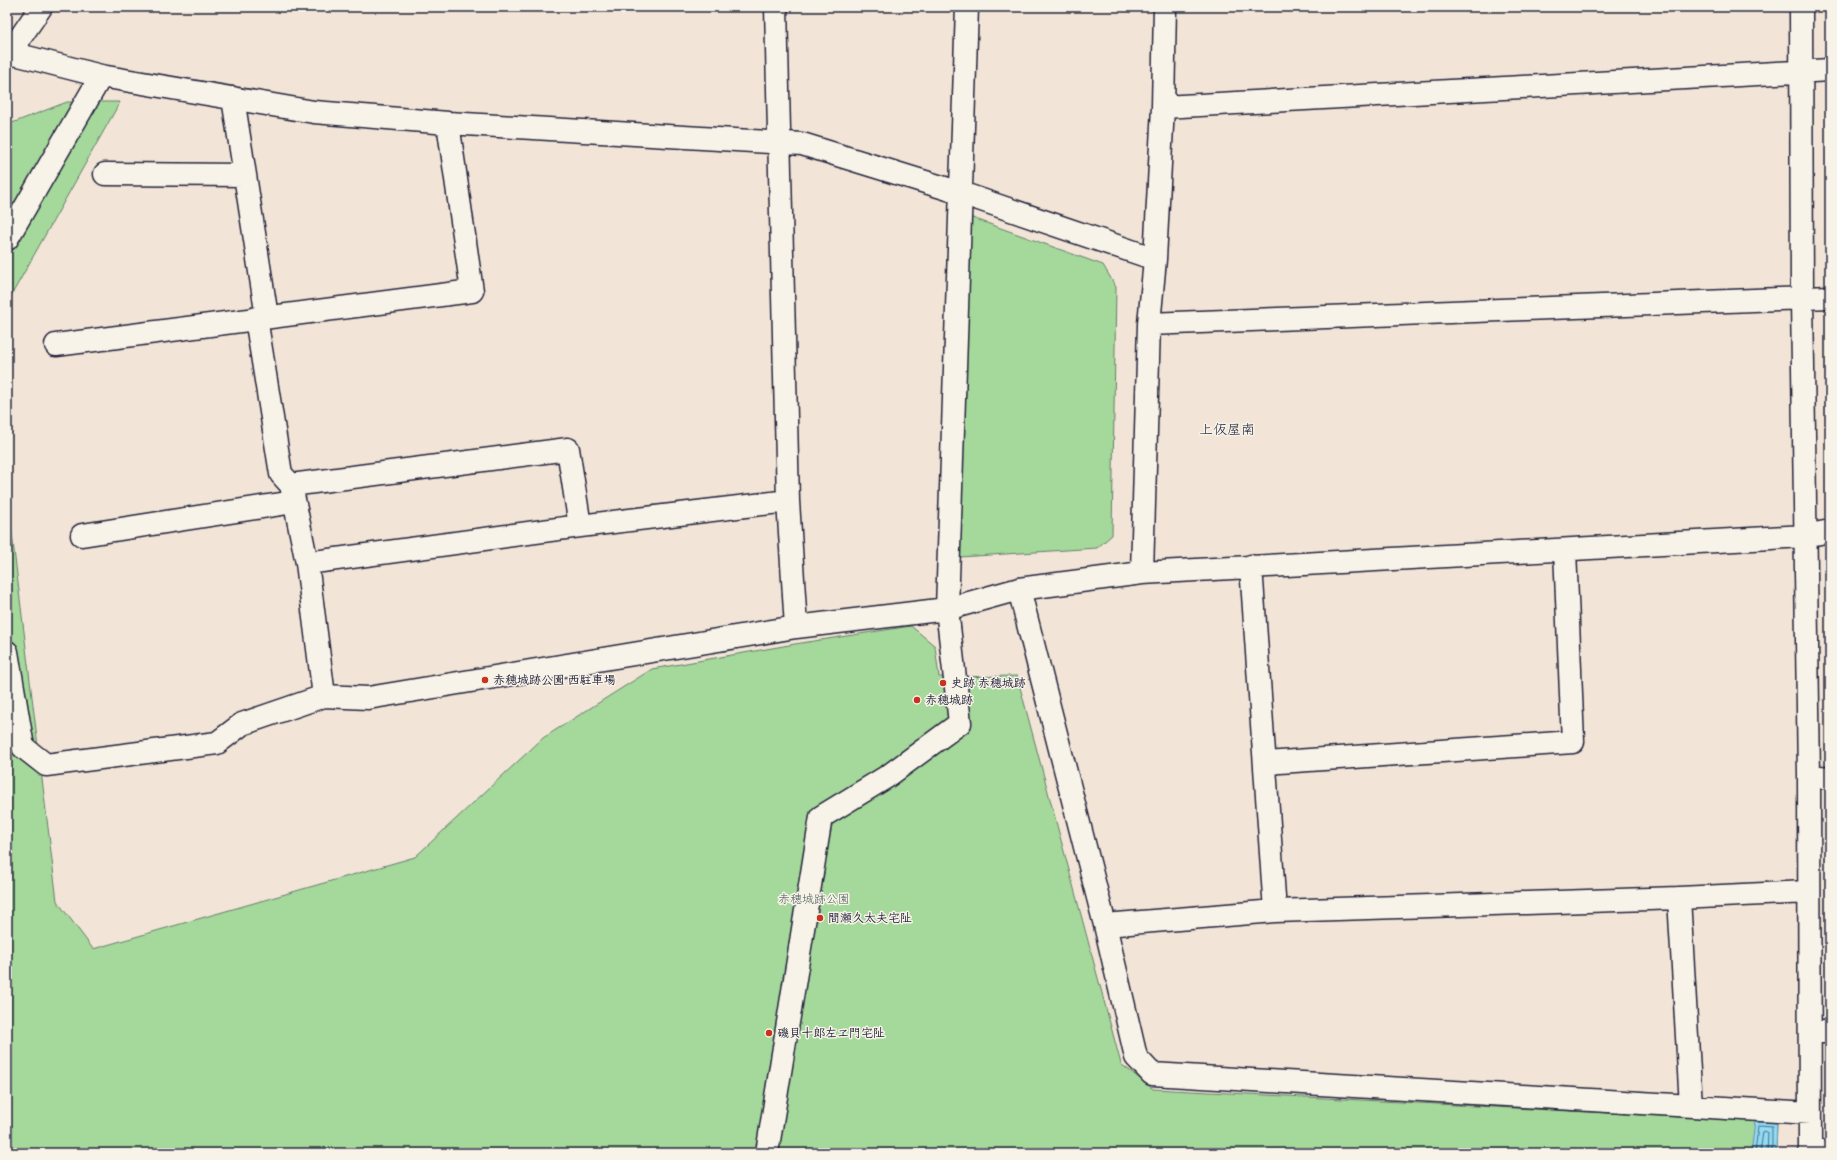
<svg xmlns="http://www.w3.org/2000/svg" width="1837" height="1160" font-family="Dekko,'Klee One',sans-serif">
  <rect width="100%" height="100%" fill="#f2e5d7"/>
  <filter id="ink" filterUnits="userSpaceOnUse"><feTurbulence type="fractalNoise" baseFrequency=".025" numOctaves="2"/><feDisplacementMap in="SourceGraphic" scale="8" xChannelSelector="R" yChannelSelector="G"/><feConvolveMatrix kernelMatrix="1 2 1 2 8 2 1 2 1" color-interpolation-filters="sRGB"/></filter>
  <g filter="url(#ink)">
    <path fill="#a5d89b" stroke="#647d6b" d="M67,102H120L7,303V125Z
      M970,217L1103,265L1116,287L1112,535L1097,548L960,557L949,550Z
      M7,493L57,901L93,949L415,857L543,738L652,669L795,644L911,626L935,646L939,677L1017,676L1121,1064L1153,1089L1777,1122L1776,1153H7Z"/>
    <path fill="#92dbf4" stroke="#6591aa" d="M1755,1122H1777L1776,1153H1751Z"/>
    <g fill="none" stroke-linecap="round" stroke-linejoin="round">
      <path stroke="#4f6c85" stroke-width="1" d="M1755,1153L1758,1127L1760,1126L1772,1127V1153
        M1760,1153L1763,1132L1765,1131L1768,1133L1767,1153"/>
      <g stroke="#22223b" stroke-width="25">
        <path id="minor" d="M776,7L788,501L796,627
          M1801,7L1802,299L1809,776L1810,1153
          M11,53L101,76L314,112L448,123L802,144L961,193L1155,259
          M233,98L267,317
          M1163,107L1830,70
          M105,174L245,175
          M7,239L101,76
          M256,318L281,474L291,485L307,563L580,526L788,501
          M1149,324L1830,297
          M56,345L472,291L448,123
          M291,485L568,449L580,526
          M82,535L294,502
          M307,563L324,696
          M1251,566L1275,911
          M1142,573L1149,324L1155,259L1163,107L1165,7
          M1019,589L1105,925L1136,1057L1152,1074L1810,1113
          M7,652L23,747L46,765L217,743L242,724L324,696L368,698L796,627L947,609L1019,589L1142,573L1805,536L1830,531
          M1265,763L1573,742L1565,550
          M1809,776L1830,778
          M1679,898L1691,1106
          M1105,925L1275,911L1679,898L1808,892
          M1810,1032H1830
          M1810,1150L1829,1153
          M767,1153L821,817L888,776L960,723L947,609L967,7"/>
      </g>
      <g stroke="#22223b" stroke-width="25">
        <path id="major" d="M7,57L41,7"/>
      </g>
      <use href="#minor" stroke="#f7f3e8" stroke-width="22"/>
      <use href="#major" stroke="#f7f3e8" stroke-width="22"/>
    </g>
  </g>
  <g fill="#c8321e" stroke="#f7f3e8" stroke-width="1.5">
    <circle cx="485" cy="680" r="4"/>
    <circle cx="943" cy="683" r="4"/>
    <circle cx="917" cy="700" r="4"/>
    <circle cx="820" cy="918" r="4"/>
    <circle cx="769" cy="1033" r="4"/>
  </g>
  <g text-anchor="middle" stroke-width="3" stroke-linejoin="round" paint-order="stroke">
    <g font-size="12" font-weight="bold" fill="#22223b" stroke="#f7f3e8" text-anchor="start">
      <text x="493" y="684">赤穂城跡公園 西駐車場</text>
      <text x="951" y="687">史跡 赤穂城跡</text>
      <text x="925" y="704">赤穂城跡</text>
      <text x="828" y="922">間瀬久太夫宅阯</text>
      <text x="777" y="1037">磯貝十郎左ヱ門宅阯</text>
    </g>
    <g font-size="12" fill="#495958" stroke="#f7f3e8">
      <text x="814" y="903">赤穂城跡公園</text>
    </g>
    <g font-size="14" fill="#22223b" stroke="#f7f3e8">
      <text x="1227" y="434">上仮屋南</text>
    </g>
  </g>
  <rect width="1837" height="1160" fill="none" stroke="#f7f3e8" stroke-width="24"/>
  <rect x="12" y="12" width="1813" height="1136" fill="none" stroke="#22223b" stroke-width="1.5" filter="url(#ink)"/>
</svg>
